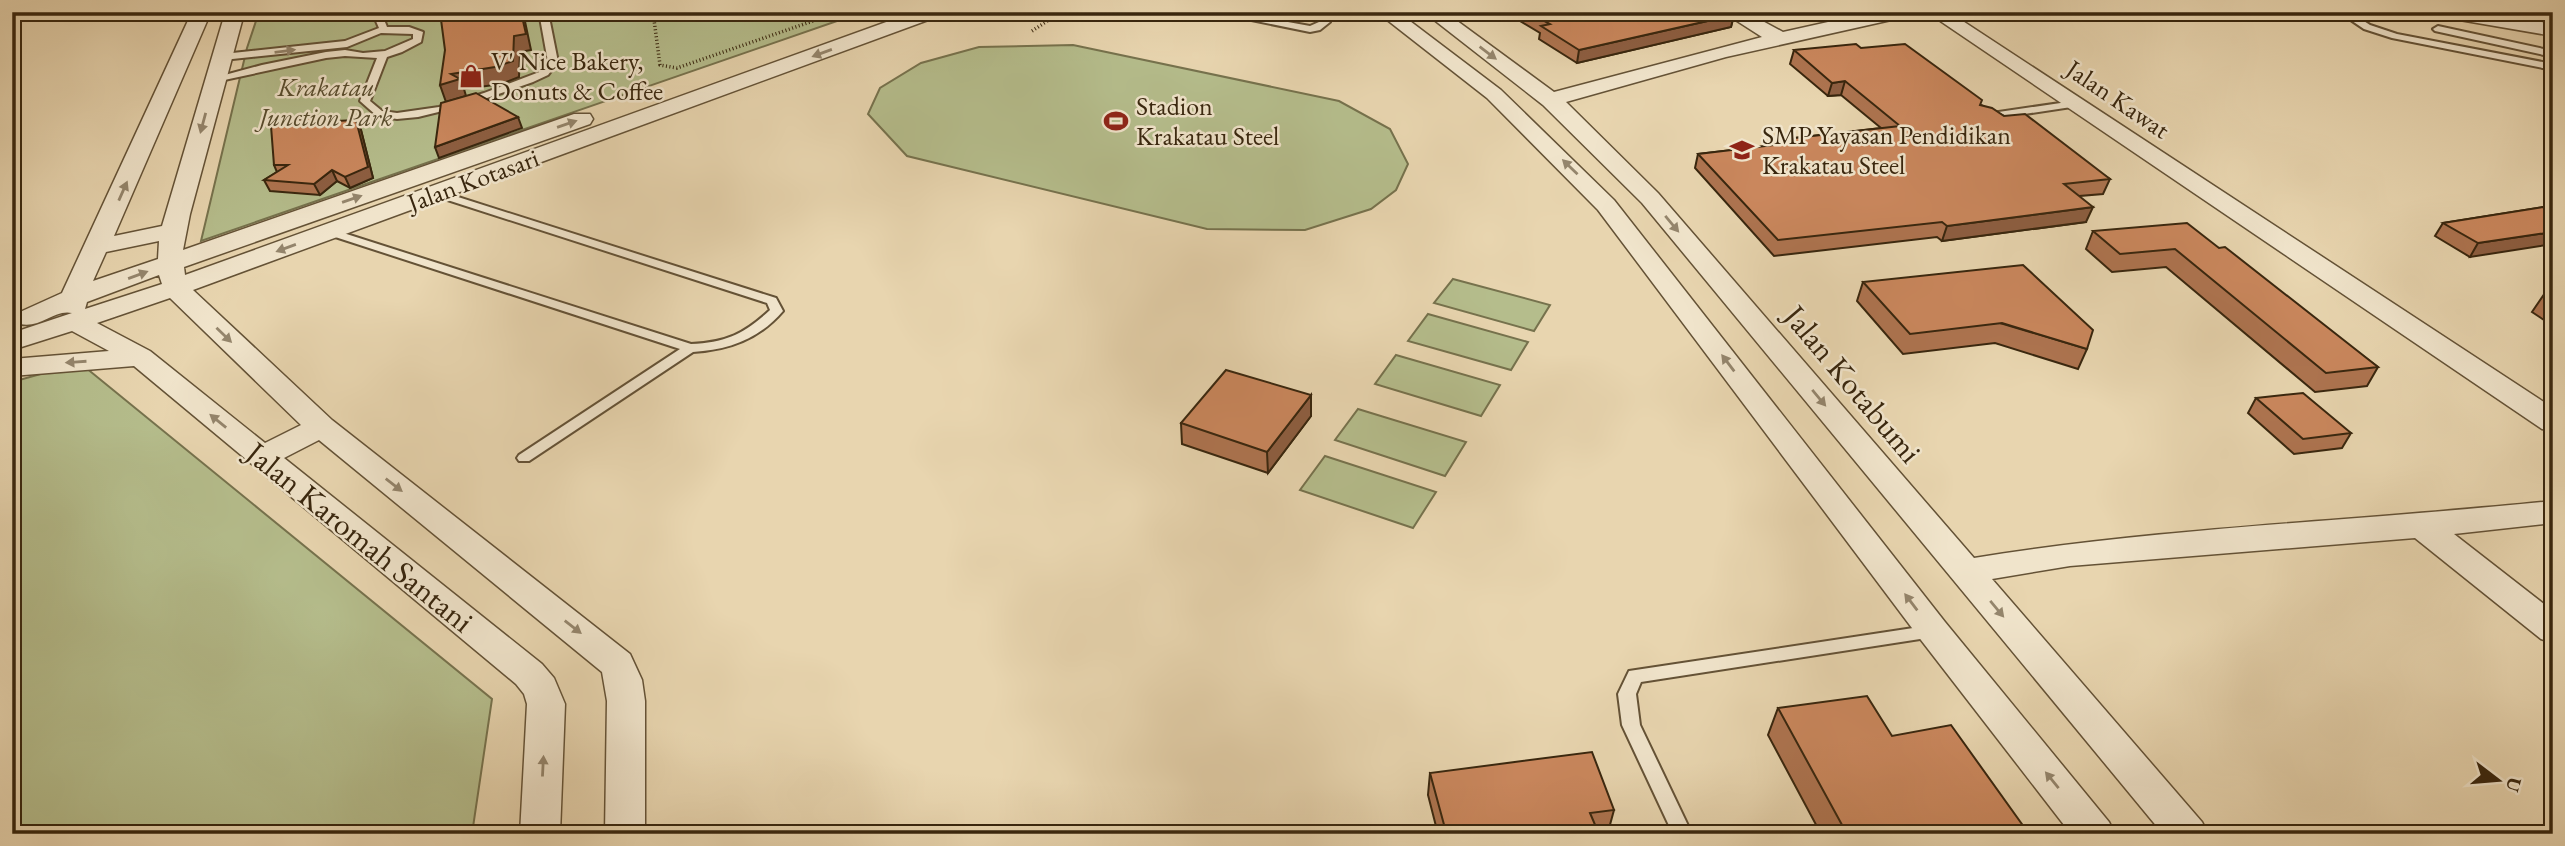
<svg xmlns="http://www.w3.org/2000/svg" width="2565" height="846" font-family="'EB Garamond',serif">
  <rect width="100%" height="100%" fill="#e8d5af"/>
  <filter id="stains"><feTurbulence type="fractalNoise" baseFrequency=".00286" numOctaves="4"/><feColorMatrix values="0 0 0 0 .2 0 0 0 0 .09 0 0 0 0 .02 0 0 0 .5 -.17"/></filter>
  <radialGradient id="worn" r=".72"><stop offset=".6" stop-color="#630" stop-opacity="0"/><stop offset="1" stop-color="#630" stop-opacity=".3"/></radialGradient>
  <path fill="#b5bd8c" stroke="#76724d" stroke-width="2" d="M259,12H863L201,241L247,48Z
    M1073,45L1339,101L1390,129L1408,164L1396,190L1371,209L1305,230L1207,229L907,156L868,114L880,88L921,63L979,47Z
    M1453,279L1550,305L1534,331L1434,303Z
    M1428,314L1528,342L1511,370L1408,341Z
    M1396,355L1500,385L1481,416L1375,384Z
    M80,363L492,699L472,834H12V382Z
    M1358,409L1466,442L1445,476L1335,440Z
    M1325,456L1436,492L1413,528L1300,490Z"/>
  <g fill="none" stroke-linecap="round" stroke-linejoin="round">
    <g stroke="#645236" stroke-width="4">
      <path id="lane" d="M372,12H381L387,27H409L423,32L421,42L402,52L387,57L370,101L382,111L397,113L439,107L484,93L542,71L548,62L539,12H548L558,62L548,75L533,82L467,105L418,117L397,119L377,116L360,101L377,58L345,56L326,58L215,82L210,79L262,65L326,52L345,50L363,53L385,51L413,39V34L381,33L347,47L223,60L218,57L223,54L345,41L379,28Z
        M1212,12H1232L1310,26L1319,22L1309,12H1319L1330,22L1320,30L1310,32Z
        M2339,12H2350L2370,25L2397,34L2553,64V70L2392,38L2364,29Z
        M2438,26L2553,51V57L2435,31L2433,29Z
        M2074,101L2079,104L2078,106L1985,120L1980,117L1985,114Z
        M436,190L776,298L783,311C759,339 729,350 693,352L529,461H519L517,458L519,455L680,349L326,234V230H334L691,344C727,342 744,334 770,310L767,303L432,195L430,193Z
        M1933,625L1939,627L1941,631L1939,635L1933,637L1641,682L1636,694L1640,725L1692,834H1673L1622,725L1618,694L1629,671Z"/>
    </g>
    <g stroke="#645236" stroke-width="3">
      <path id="street" d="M192,12H211L114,236L162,226L223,20L230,12H249L242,21L190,214L183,250L574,114H590L593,119L590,124L184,267L185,275L914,12H941L939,16L193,290L332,420L630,654L642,680L645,701V834H605L607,701L602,672L319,440L284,458L542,664L554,678L565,704L560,834H520L527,704L524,694L516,684L134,366L12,376V359L109,351L72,331L12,350V333L72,313C54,309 40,329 20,324L17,318L20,312L62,293ZM159,241L158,259L93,281L106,252ZM159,275L162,284L85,309L87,302ZM170,298L301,425L265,443L150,351L97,323Z
        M1377,12H1398L1501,90L1614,200L1945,622L2109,822L2115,834H2071L1921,640L1598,210L1487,98Z
        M1424,12H1445L1554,92L1762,37L1723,12H1746L1783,32L1873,12H1909L1900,18L1726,57L1566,102L1658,193L1974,558C2165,527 2360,521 2553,501V523L2454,534L2553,611V643L2541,639L2415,538L2070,566L1992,579L2202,822L2208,834H2163L1642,203L1543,105Z
        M1927,12H1949L2553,408V431L2542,429Z
        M2439,12H2483L2553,24V36L2448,18Z"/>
    </g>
    <path stroke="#38260e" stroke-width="3.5" stroke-dasharray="1 2.5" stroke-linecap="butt" d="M653,12L660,65L677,68L839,12
      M1032,31L1061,12"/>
    <use href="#lane" fill="#f0e4cb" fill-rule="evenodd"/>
    <use href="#street" fill="#f0e4cb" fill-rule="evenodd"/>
  </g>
  <path fill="#ae7450" stroke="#38260e" stroke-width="2" d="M1505,12H1729L1734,15L1731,27L1577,63L1539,39L1540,33Z
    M1861,48L2004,116L2110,179L2103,194L2080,196L2086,222L1942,241L1937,237L1774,256L1695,168L1698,154L1785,144L1786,139L1881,128L1841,95L1828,96L1790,64L1794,50Z
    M361,130L373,178L350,188L337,181L320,195L270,191L264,180L277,172L274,165Z
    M2543,207L2470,257L2435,236L2443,223Z
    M2093,231L2219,248L2378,367L2367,386L2315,392L2166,267L2112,272L2086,249Z
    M2553,281V326L2532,312Z
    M1863,282L2087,349L2078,369L1995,343L1903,354L1857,301Z
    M1311,395V416L1268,473L1182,444L1181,423Z
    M2256,398L2351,433L2342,448L2294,454L2248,413Z
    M1778,708L1892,736L2029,834H1821L1768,735Z
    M1430,773L1614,810L1608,832L1598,833L1599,834H1438L1428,795Z"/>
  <path fill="#8d5e41" stroke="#38260e" stroke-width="2" d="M521,12H523L531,50L520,52L519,77L501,84L464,89L466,96L446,102L440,85L451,74L514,36Z
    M1734,15L1731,27L1577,63L1579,50Z
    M1845,81L1841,95L1828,96L1832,83Z
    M518,117L522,128L439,158L435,147Z
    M356,120L361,130L373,178L350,188L345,177Z
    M332,170L337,181L320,195L314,184Z
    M2093,207L2086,222L1942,241L1947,226Z
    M2553,232V244L2470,257L2478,243Z
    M1311,395V416L1268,473L1267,452Z"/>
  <path fill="#ca875d" stroke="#38260e" stroke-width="2" d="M440,12H521L526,34L514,36L513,61L495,67L451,74L460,79L440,85L445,50Z
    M1528,12H1729L1734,15L1579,50L1541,26L1550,24Z
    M1856,44L1861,48L1905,44L1982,100L1980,105L1992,108L2004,116L2025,114L2110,179L2064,184L2093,207L1947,226L1942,222L1778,240L1698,154L1791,143L1786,139L1900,126L1845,81L1832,83L1794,50Z
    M476,93L518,117L435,147L441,103Z
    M313,117L336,121L356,120L368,167L345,177L332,170L314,184L264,180L288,165H274L271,126Z
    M2543,207L2553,209V232L2478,243L2443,223Z
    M2187,223L2219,248L2225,247L2378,367L2326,373L2175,249L2120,254L2093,231Z
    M2023,265L2093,330L2087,349L2002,323L1910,334L1863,282Z
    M2553,281V297L2546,292Z
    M1226,370L1311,395L1267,452L1181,423Z
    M2303,393L2351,433L2303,439L2256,398Z
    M1867,696L1892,736L1951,725L2029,834H1847L1778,708Z
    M1592,752L1614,810L1590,813L1599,834H1480L1478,828L1446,832L1430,773Z"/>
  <defs><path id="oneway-solid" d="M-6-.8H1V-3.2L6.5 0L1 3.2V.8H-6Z" transform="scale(1.75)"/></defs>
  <g fill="#94856c">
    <use href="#oneway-solid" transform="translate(285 51) rotate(-7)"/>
    <use href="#oneway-solid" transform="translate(822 53) rotate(160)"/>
    <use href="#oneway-solid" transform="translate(1488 53) rotate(37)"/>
    <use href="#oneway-solid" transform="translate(203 123) rotate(105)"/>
    <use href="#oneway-solid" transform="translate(567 124) rotate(-19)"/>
    <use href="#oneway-solid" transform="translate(1570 167) rotate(-136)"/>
    <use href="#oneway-solid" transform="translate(123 191) rotate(-66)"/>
    <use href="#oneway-solid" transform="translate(352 199) rotate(-19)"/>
    <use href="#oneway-solid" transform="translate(1672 224) rotate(50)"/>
    <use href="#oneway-solid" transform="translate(286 248) rotate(160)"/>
    <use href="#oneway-solid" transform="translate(138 275) rotate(-20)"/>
    <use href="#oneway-solid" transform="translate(224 335) rotate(44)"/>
    <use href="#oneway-solid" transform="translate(76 362) rotate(176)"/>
    <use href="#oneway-solid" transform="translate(1728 363) rotate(-127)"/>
    <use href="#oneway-solid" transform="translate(1819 398) rotate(50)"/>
    <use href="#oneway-solid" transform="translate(218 421) rotate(-141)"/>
    <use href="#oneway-solid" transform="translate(394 485) rotate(38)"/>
    <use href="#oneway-solid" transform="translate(1911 602) rotate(-127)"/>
    <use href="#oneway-solid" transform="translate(1997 609) rotate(50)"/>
    <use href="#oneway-solid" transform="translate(573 627) rotate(38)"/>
    <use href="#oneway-solid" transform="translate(543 766) rotate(-87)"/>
    <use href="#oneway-solid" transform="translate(2052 780) rotate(-129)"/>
  </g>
  <defs>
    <g id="shop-bare" transform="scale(1.89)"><path d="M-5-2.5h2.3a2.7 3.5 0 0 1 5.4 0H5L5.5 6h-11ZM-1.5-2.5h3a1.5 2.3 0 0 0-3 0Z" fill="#8f2418" stroke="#f0e4cb" stroke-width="2.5" paint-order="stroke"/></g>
    <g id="stadium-bare" transform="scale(1.89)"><path d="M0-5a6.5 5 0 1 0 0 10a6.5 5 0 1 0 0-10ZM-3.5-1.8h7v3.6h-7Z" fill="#8f2418" stroke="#f0e4cb" stroke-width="2.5" paint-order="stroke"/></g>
    <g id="school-bare" transform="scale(1.89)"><path d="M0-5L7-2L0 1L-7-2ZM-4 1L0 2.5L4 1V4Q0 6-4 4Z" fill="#8f2418" stroke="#f0e4cb" stroke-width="2.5" paint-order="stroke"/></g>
  </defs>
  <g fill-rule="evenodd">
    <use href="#shop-bare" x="471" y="76"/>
    <use href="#stadium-bare" x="1116" y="121"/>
    <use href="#school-bare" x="1742" y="150"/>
  </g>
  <g text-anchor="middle" stroke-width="5" stroke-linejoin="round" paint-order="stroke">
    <g font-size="26" fill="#38260e" stroke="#f0e4cb" text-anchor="start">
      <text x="491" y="70">V' Nice Bakery,<tspan x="491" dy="30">Donuts &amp; Coffee</tspan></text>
      <text x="1136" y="115">Stadion<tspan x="1136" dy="30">Krakatau Steel</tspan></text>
      <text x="1762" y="144">SMP Yayasan Pendidikan<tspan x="1762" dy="30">Krakatau Steel</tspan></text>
    </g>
    <g font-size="26" font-style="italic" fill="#574c2e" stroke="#f0e4cb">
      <text x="326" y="96">Krakatau<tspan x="326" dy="30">Junction Park</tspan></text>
    </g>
    <g font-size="26" fill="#38260e" stroke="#f0e4cb">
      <text transform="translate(2118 99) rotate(34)" y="9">Jalan Kawat</text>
      <text transform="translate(473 180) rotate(-20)" y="9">Jalan Kotasari</text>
    </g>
    <g font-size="32" fill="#38260e" stroke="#f0e4cb">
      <text transform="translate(1853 384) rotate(50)" y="11">Jalan Kotabumi</text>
      <text transform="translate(360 537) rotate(39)" y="11">Jalan Karomah Santani</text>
    </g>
  </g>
  <rect width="2565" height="846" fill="none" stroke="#e8d5af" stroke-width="42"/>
  <rect x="14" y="14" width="2537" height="818" fill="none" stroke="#38260e" stroke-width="3.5"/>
  <rect x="21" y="21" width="2523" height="804" fill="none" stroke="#38260e" stroke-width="2"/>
  <g transform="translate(2498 780) rotate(106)" stroke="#f0e4cb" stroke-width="5" paint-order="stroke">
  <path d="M0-5L12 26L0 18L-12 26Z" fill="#38260e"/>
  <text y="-10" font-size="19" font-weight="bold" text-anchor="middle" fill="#38260e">U</text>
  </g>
  <rect width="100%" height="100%" filter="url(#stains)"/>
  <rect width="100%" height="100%" fill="url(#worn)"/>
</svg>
